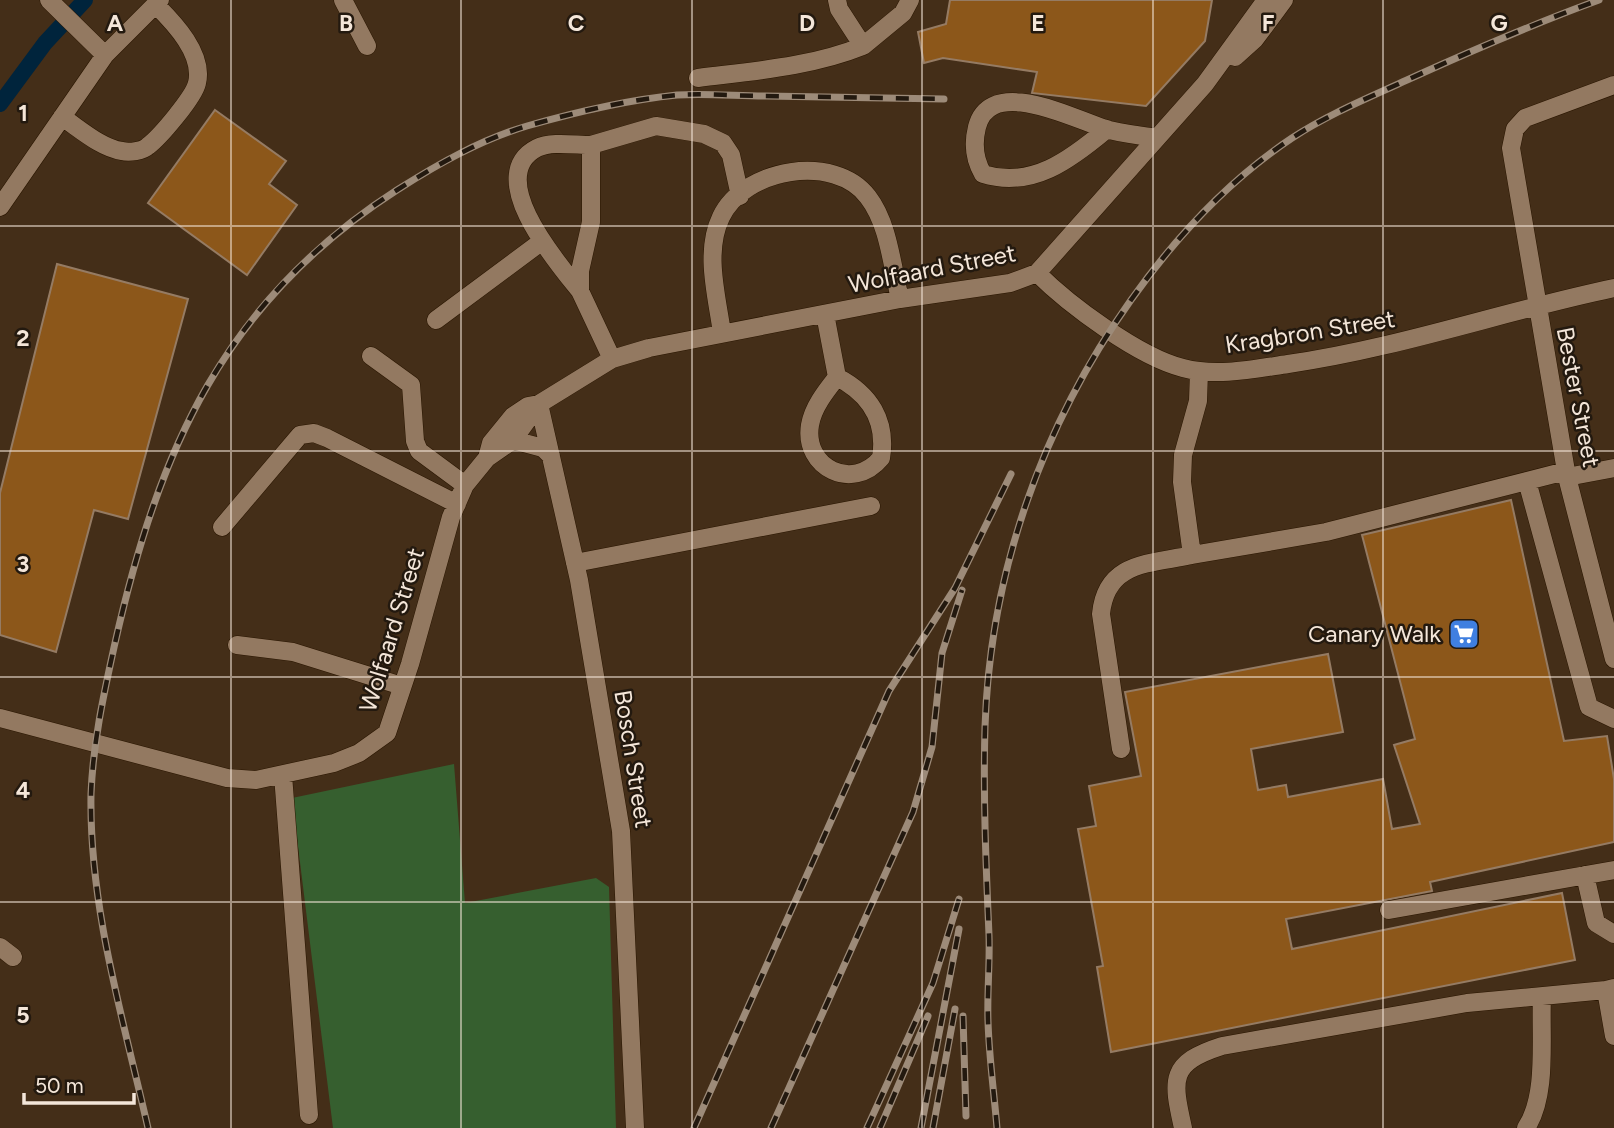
<svg xmlns="http://www.w3.org/2000/svg" width="1614" height="1128" font-family="Figtree,sans-serif">
  <rect width="100%" height="100%" fill="#442e18"/>
  <path fill="#365f2f" d="M454,764L465,903L596,878L609,887L616,1128H333L292,798Z"/>
  <g fill="none" stroke-linecap="round" stroke-linejoin="round">
    <path stroke="#00243c" stroke-width="16" d="M0,104L45,43L85,0"/>
  </g>
  <path fill="#8c571a" stroke="#957b63" stroke-width="2" d="M950,0H1212L1205,41L1146,106L1032,93L1037,72L943,58L924,63L918,32L946,24Z
    M215,110L286,161L269,184L297,205L247,275L148,203Z
    M57,264L188,299L128,519L94,510L56,652L0,635V493Z
    M1511,500L1564,741L1607,736L1614,779V842L1430,882L1432,891L1286,919L1292,949L1562,893L1575,960L1111,1052L1097,967L1103,966L1078,829L1096,826L1089,786L1141,776L1125,692L1328,654L1343,732L1251,749L1258,790L1286,785L1288,797L1383,779L1392,829L1420,824L1394,745L1415,739L1362,535Z"/>
  <g fill="none" stroke-linecap="round" stroke-linejoin="round">
    <g stroke="#2a1601" stroke-width="19">
      <path id="minor" d="M49,0L105,55
        M343,0L367,46
        M837,0L839,9L863,46L903,13L910,0
        M1235,57L1255,39L1284,0
        M698,78C753,71 811,67 863,46
        M1614,85L1525,118L1515,129L1511,148L1567,477L1614,659
        M62,117C80,129 101,148 122,151C129,153 143,151 148,146C160,137 194,97 197,83C204,54 174,23 156,5
        M1107,129C1070,160 1032,189 983,174C974,159 973,143 977,127C990,75 1074,119 1103,128C1120,134 1139,135 1157,138
        M0,207L105,55L160,0
        M1037,273C1069,305 1139,357 1183,368C1217,377 1254,369 1288,364C1399,348 1504,311 1614,288
        M580,291C559,265 482,176 537,148C551,141 575,145 591,145
        M825,314L837,377C826,391 813,407 810,425C803,468 853,492 881,458C887,421 870,394 837,377
        M436,320L541,242
        M722,333C717,296 704,252 721,217C744,168 835,153 868,197C889,224 892,267 900,299
        M371,356L411,385L415,441L419,451L465,485
        M612,359L580,291V271L591,222V145L656,126L704,134L723,143L731,155L740,196
        M1199,372L1198,401L1183,455L1182,482L1192,555L1326,532L1566,471
        M539,404L579,580L621,831L635,1128
        M513,440L543,448L551,456
        M487,458L513,440L539,404
        M1567,477L1614,468
        M1527,481L1589,707L1614,719
        M222,527L300,435L314,433L327,438L457,504
        M575,563L871,506
        M237,645L293,652L402,686
        M0,718L227,778L256,780L334,763L359,753L387,733L410,664L451,517L465,485L487,458L491,443L513,416L528,406L539,404L612,359L649,348L900,299L1010,283L1037,273L1205,84L1266,0
        M1121,749L1101,614C1106,561 1150,564 1192,555
        M283,775L309,1115
        M1585,875L1596,923L1614,934
        M1389,910L1614,870
        M0,947L13,957
        M1614,988L1606,990L1614,1036
        M1183,1128C1172,1079 1169,1063 1222,1046L1467,1003L1606,990
        M1526,1128C1548,1095 1540,1037 1542,997"/>
    </g>
    <use href="#minor" stroke="#937961" stroke-width="18"/>
    <g stroke="#9d8b79" stroke-width="7">
      <path id="rail" d="M963,1016L966,1116
        M148,1128C123,1018 89,907 91,794C93,742 104,693 115,643C159,449 224,301 397,190C438,164 480,140 527,126C576,112 627,100 677,95C706,93 737,96 766,96C826,97 885,98 944,99
        M694,1128L889,691L955,588L1011,474
        M771,1128L913,812L932,747L942,653L962,590
        M867,1128L933,983L959,899
        M880,1128L928,1016
        M921,1128L959,929
        M933,1128L955,1009
        M997,1128C994,1092 989,1057 988,1021C987,992 990,964 989,935C986,866 983,796 985,727C990,573 1042,425 1131,300C1175,238 1229,180 1292,138C1329,114 1368,98 1407,80C1471,51 1533,24 1599,0"/>
    </g>
    <use href="#rail" stroke="#23190f" stroke-width="4.5" stroke-dasharray="13" stroke-linecap="butt"/>
  </g>
  <path fill="none" stroke="#f4e6d9" stroke-width="2" stroke-opacity="0.55" d="M231,0V1128M461,0V1128M692,0V1128M922,0V1128M1153,0V1128M1383,0V1128M0,226H1614M0,451H1614M0,677H1614M0,902H1614"/>
  <defs>
    <g id="supermarket-square" transform="scale(1.575)"><rect x="-9" y="-9" width="18" height="18" rx="4" fill="#3f7fe0" stroke="#23190f"/><path d="M-6-5.5h2.5l.6 2H6L4.5 2H-2.5L-4.4-4H-6ZM-1.5 3.2a1.3 1.3 0 1 0 .1 0ZM3 3.2a1.3 1.3 0 1 0 .1 0Z" fill="#fff"/></g>
  </defs>
  <g fill-rule="evenodd">
    <use href="#supermarket-square" x="1464" y="634"/>
  </g>
  <g text-anchor="middle" stroke-width="5" stroke-linejoin="round" paint-order="stroke">
    <g font-size="24" fill="#f4e6d9" stroke="#23190f">
      <text transform="translate(932 269) rotate(-11)" y="8">Wolfaard Street</text>
      <text transform="translate(1310 332) rotate(-9)" y="8">Kragbron Street</text>
      <text transform="translate(1578 397) rotate(79)" y="8">Bester Street</text>
      <text transform="translate(392 630) rotate(-73)" y="8">Wolfaard Street</text>
      <text transform="translate(633 759) rotate(81)" y="8">Bosch Street</text>
    </g>
    <g font-size="24" fill="#f4e6d9" stroke="#23190f" text-anchor="end">
      <text x="1441" y="642">Canary Walk</text>
    </g>
  </g>
  <g font-size="23" text-anchor="middle" font-weight="bold" fill="#f4e6d9" stroke="#23190f" stroke-width="5" stroke-linejoin="round" paint-order="stroke">
    <text x="115" y="31">A</text>
    <text x="346" y="31">B</text>
    <text x="576" y="31">C</text>
    <text x="807" y="31">D</text>
    <text x="1038" y="31">E</text>
    <text x="1268" y="31">F</text>
    <text x="1499" y="31">G</text>
    <text x="23" y="121">1</text>
    <text x="23" y="346">2</text>
    <text x="23" y="572">3</text>
    <text x="23" y="798">4</text>
    <text x="23" y="1023">5</text>
  </g>
  <path d="M24 1093v10h110v-10" fill="none" stroke="#f4e6d9" stroke-width="3.5"/>
  <text x="35" y="1093" font-size="21" fill="#f4e6d9" stroke="#23190f" stroke-width="5" paint-order="stroke">50 m</text>
</svg>
